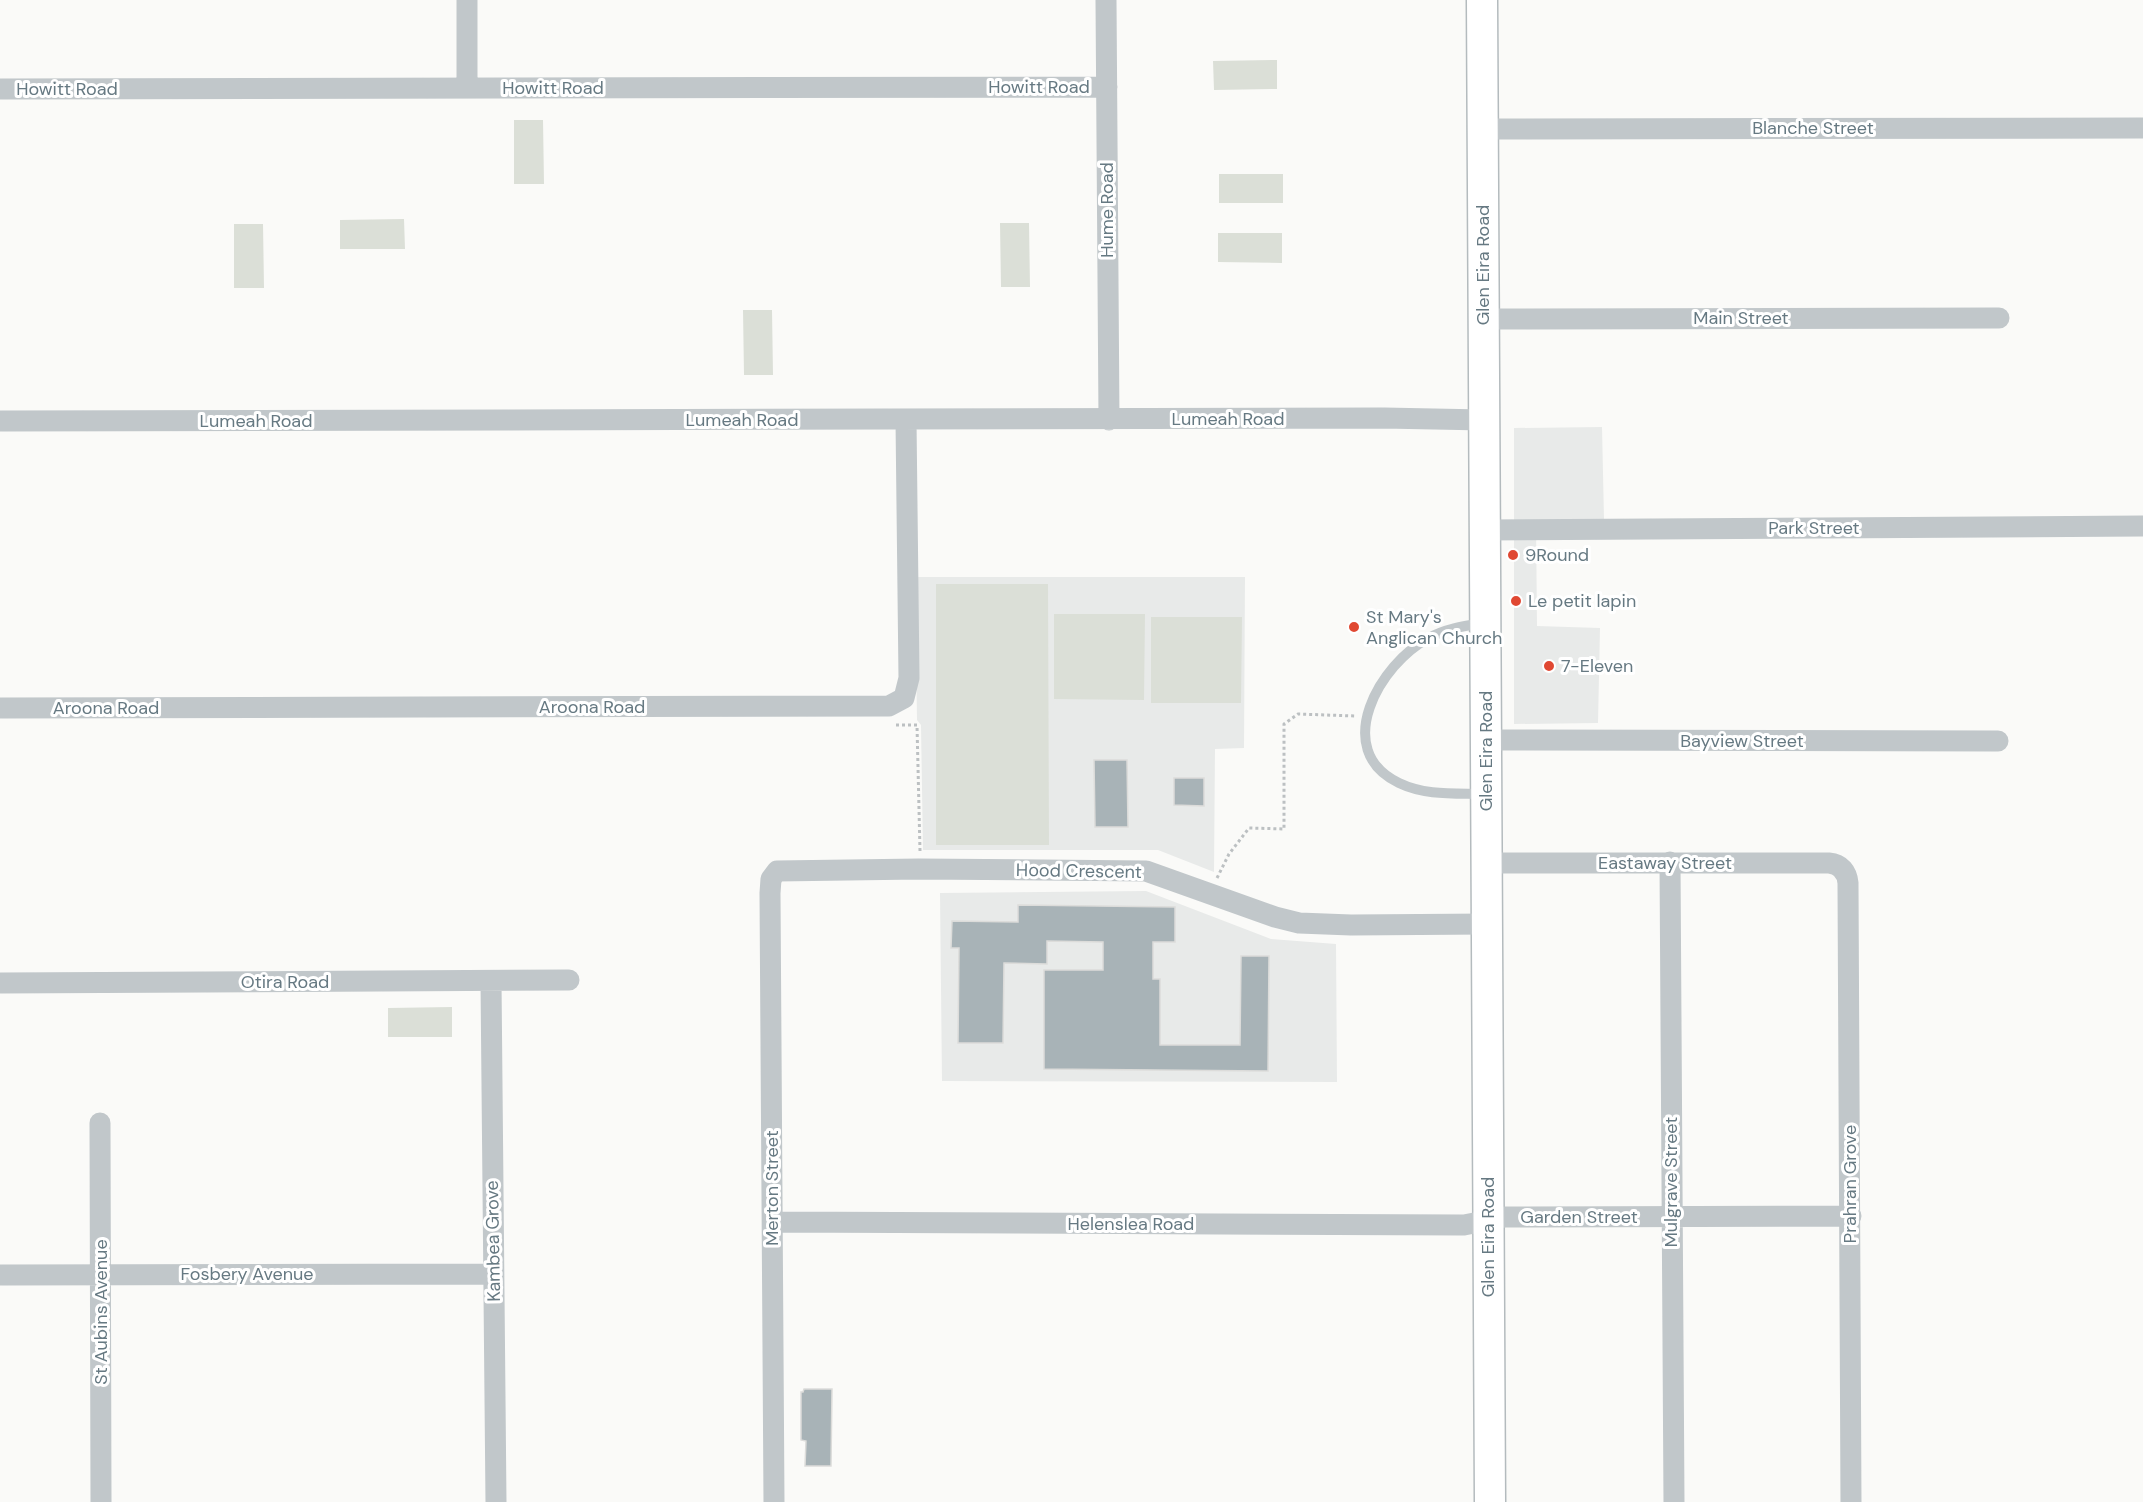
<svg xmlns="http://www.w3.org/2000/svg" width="2143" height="1502" font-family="'DM Sans',sans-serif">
  <rect width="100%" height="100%" fill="#fafaf8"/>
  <path fill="#e8eae9" d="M1602,427L1604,519L1536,521L1537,626L1600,628L1598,723L1514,724V428Z
    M915,577H1245L1244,748L1215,749L1214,872L1158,850H923L921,725L917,720Z
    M1146,891L1271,939L1336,944L1337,1082L942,1081L940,893Z"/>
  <path fill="#dbdfd7" d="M1277,60V89L1214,90L1213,61Z
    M514,120H543L544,184H514Z
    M1219,174H1283V203H1219Z
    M404,219L405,249H340V220Z
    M1000,223H1029L1030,287H1001Z
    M234,224H263L264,288H234Z
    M1218,233H1282V263L1218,262Z
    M743,310H772L773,375H744Z
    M936,584H1048L1049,845H936Z
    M1054,614H1145L1144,700L1054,699Z
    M1151,617H1242L1241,703H1151Z
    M452,1007V1037H388V1008Z"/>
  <path fill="#a8b3b7" stroke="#dcdcda" stroke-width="1.5" d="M1094,760H1127L1128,827H1095Z
    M1174,778H1204V806L1174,805Z
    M1018,905L1175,907V942H1153V979H1160V1045H1240L1241,956H1269L1268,1071L1044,1069V970H1103V942L1047,941V964L1004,963L1003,1043H958L959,948H951L952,921L1018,922Z
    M804,1389H832L831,1466H805L806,1441L801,1440V1392H803Z"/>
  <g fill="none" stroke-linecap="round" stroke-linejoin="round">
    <g stroke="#b4bbbe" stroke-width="33">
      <path id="secondary" d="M1482,0L1490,1502"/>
    </g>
    <path stroke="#bcc0c2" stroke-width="3" stroke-dasharray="3 3" stroke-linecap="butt" d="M896,725H917L920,851
      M1217,878L1229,854L1249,828L1284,829V724L1298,714L1355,716"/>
    <path stroke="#c1c7ca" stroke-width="10" d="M1482,623C1464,626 1445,629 1429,638C1380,663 1330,750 1399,783C1426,796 1456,793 1485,794"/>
    <path stroke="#c1c7ca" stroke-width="21" d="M467,0V88
      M1106,0L1109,420
      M0,89L1107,87
      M1482,129L2143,128
      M1483,319L1999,318
      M0,421L1384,418L1484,420
      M1485,530L2143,526
      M0,708L889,706L904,698L909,678L906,420
      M1486,740L1998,741
      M1670,862L1674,1502
      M1487,863H1829C1841,864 1847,872 1848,883L1851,1502
      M491,981L496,1502
      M0,983L569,980
      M100,1123L101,1502
      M773,1222L1464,1225L1505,1217L1851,1216
      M0,1275L493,1274
      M774,1502L770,893L771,879L777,871L919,869L1146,871L1275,917L1299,923L1351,925L1487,924"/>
    <use href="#secondary" stroke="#fff" stroke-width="30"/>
  </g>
  <g fill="#e04832" stroke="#fff" stroke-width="2">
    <circle cx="1513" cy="555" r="6"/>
    <circle cx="1516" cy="601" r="6"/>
    <circle cx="1354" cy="627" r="6"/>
    <circle cx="1549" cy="666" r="6"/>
  </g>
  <g text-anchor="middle" stroke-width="6" stroke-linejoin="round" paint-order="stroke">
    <g font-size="18" fill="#667982" stroke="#fff">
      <text x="1039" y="93">Howitt Road</text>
      <text x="553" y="94">Howitt Road</text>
      <text x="67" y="95">Howitt Road</text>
      <text x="1813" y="134">Blanche Street</text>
      <text transform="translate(1107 210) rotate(-90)" y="6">Hume Road</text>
      <text transform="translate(1483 265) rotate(-90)" y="6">Glen Eira Road</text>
      <text x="1741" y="324">Main Street</text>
      <text x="1228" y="425">Lumeah Road</text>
      <text x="742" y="426">Lumeah Road</text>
      <text x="256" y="427">Lumeah Road</text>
      <text x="1814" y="534">Park Street</text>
      <text x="592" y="713">Aroona Road</text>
      <text x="106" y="714">Aroona Road</text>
      <text x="1742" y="747">Bayview Street</text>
      <text transform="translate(1486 751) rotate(-90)" y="6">Glen Eira Road</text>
      <text x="1665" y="869">Eastaway Street</text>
      <text transform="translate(1079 871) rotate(1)" y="6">Hood Crescent</text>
      <text x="285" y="988">Otira Road</text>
      <text transform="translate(1671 1182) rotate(-90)" y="6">Mulgrave Street</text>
      <text transform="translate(1850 1184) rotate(-90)" y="6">Prahran Grove</text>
      <text transform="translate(772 1188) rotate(-90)" y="6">Merton Street</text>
      <text x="1579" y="1223">Garden Street</text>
      <text x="1131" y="1230">Helenslea Road</text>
      <text transform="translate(1488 1237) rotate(-90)" y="6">Glen Eira Road</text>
      <text transform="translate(493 1241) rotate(-91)" y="6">Kambea Grove</text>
      <text x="247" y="1280">Fosbery Avenue</text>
      <text transform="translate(101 1312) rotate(-90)" y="6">St Aubins Avenue</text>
    </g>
    <g font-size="18" fill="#667982" stroke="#fff" text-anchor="start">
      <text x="1525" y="561">9Round</text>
      <text x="1528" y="607">Le petit lapin</text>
      <text x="1366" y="623">St Mary's<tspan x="1366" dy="21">Anglican Church</tspan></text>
      <text x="1561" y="672">7-Eleven</text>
    </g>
  </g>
</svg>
